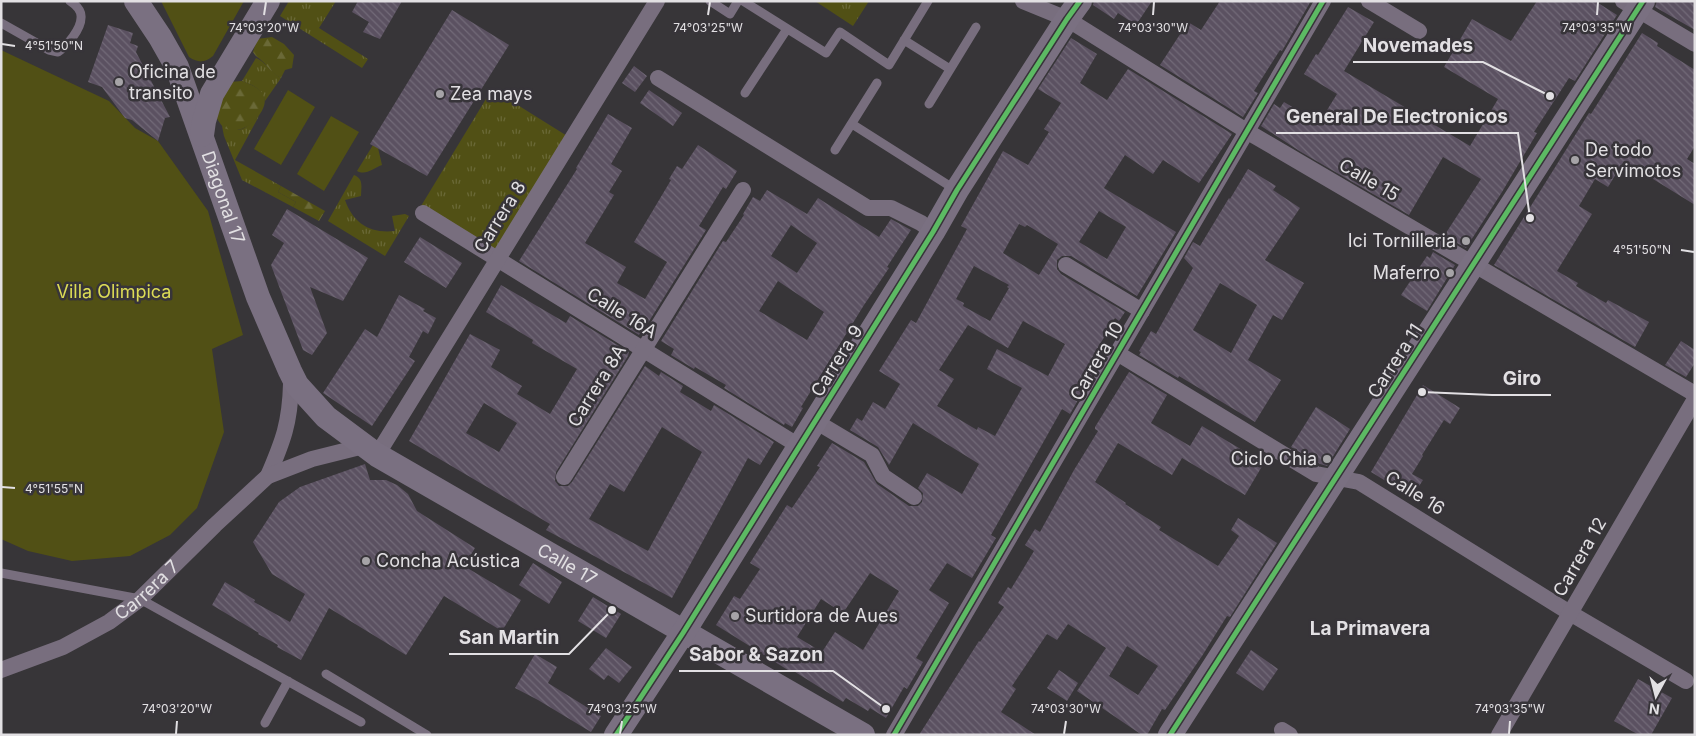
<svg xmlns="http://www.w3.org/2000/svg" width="1696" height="736" font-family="Inter,sans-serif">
  <defs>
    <pattern id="grass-tufts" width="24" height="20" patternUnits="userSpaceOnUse" patternTransform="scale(1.25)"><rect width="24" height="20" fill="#515015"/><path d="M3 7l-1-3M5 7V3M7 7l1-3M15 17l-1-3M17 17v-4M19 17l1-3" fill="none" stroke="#6a6937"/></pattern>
    <pattern id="forest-firs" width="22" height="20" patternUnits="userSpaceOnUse" patternTransform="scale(1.25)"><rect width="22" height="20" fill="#515015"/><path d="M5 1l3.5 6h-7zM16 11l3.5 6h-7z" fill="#6a6937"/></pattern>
    <pattern id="building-back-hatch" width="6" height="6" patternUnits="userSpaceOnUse" patternTransform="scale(1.25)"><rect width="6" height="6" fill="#5b5161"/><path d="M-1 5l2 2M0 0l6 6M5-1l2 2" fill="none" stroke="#726a78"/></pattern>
  </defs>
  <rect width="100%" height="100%" fill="#373538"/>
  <path fill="url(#grass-tufts)" d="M289,1H336L319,28L368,59L362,68L280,16Z
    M815,1H869L853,26Z
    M256,58C266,62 271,73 281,78L265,101C263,89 253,85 242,81Z
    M492,89L572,139L497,259L418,211Z
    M259,116L235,160L281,186L278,192L296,202L293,207L242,180L224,136L222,126C241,135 245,128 259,116Z
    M373,145L378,148L382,165C373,168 366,176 357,171Z
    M354,175C364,179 361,187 361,196L345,200C353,223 370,234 395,231L392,216L405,214L409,216L385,256L328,221Z"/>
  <path fill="url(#forest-firs)" d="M272,37L284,44L294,55L292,68L285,70L281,78C272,74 269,67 262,61C258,57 256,57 253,52L257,39Z
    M242,81C250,84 261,88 264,96C270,111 242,140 223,127C220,124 217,118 214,114L230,82Z
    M281,186L325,211L319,221L293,207L296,202L278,192Z"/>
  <path fill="#515015" d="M161,1H244L213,56C205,63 198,63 189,57Z
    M1,50L109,101L135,128L158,141L208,211L243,335L212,349L224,432L197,508L170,535L130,556L72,561L28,551L1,539Z
    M288,90L315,107L281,165L254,149Z
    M331,116L359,132L324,191L297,174Z"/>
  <path fill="url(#building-back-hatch)" fill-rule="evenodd" d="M358,1H402L380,39L363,32L369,22L352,12Z
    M1094,1H1152L1136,25L1118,13L1114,19L1093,5Z
    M1220,1H1311L1282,51L1280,50L1254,91L1258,93L1243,117L1160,65L1188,22L1201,30Z
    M1537,1H1595L1617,15L1575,81L1569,78L1534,132L1537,133L1502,192L1466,248L1444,236L1481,179L1443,157L1409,215L1301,152L1261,126L1274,104L1280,108L1284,102L1319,123L1337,94L1304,74L1316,54L1318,55L1348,7L1374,22L1344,71L1470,146L1498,99L1444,67L1472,19L1511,41Z
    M1657,1H1695V30L1655,7Z
    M452,10L509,45L427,176L370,144Z
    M108,25L133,33L130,43L138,46L136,52L170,117L165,118L158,141L132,120L125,118L102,87L88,82Z
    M1642,33L1658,43L1657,46L1695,70V146L1687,159L1695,164V205L1624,161L1608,187L1595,179L1579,206L1592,214L1557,271L1578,283L1576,286L1606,303L1608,300L1649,322L1635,347L1494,265L1589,113L1591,114Z
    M1071,38L1097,54L1080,83L1107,100L1128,69L1232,134L1199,183L1163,160L1153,174L1125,155L1104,188L1176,232L1137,296L1071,256H1062L1057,260V269L1061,274L1125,312L1119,321L1115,318L1090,362L1097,367L1070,414L1062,409L991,535L996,538L972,578L947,563L929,590L949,603L916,658L923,662L907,689L904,687L886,718L870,708L868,711L846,698L843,702L792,670L791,672L716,625L734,596L740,599L760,569L750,563L787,505L792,508L820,467L817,466L832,443L864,462L877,484L909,506H918L922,502L923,493L918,488L927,473L962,494L979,464L913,423L889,465L878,447L850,430L857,418L862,421L873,402L885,409L900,384L879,371L911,320L916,323L967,229L961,226L1003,151L1028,165L1049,132L1044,129L1061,103L1038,89ZM1099,211L1126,227L1107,259L1079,242ZM1019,224L1025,227L1027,225L1058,244L1039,275L1003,253ZM974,266L1009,285L1007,287L1009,288L990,321L963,306L964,303L956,299ZM1023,321L1065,344L1048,376L997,349L987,369L1022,388L995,436L978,427L977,430L937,406L954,379L939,370L968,325L1008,348ZM870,573L899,591L863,650L835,632L822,652L797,637L821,599L843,613Z
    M634,66L647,76L635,92L622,83Z
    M649,90L682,113L673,126L640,103Z
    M608,114L632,128L611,164L622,171L609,192L614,195L585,243L626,267L617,283L645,299L667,262L634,242L671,180L669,179L677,166L682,169L698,145L737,171L726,189L723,187L699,226L706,230L643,331L642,330L639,335L519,261L577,169L576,168Z
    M1248,169L1276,186L1273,190L1300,208L1265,260L1304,283L1282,320L1273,315L1248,360L1281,380L1255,422L1179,376L1178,378L1139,355L1141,352L1139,351L1151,331L1156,334L1193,268L1184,258L1193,242L1200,246L1229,198L1230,199ZM1220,283L1257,305L1231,353L1193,330Z
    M767,190L807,214L818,198L879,237L891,219L911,230L887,267L889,268L864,305L801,407L803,408L792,427L785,423L784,425L724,388L726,385L695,367L694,369L671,355L674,349L661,341L723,241L726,242L744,215L743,214L753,197L760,201ZM791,225L817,243L797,273L771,256ZM778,281L824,312L807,340L759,311Z
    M287,209L368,258L343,301L310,287L327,333L312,355L303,350L271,265L284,243L272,235Z
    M420,237L462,263L446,288L404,262Z
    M1433,252L1455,265L1427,311L1401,295L1427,256L1430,258Z
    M501,285L566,323L570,316L629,352L628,356L556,472L555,481L559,486H568L572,482L645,366L659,376L661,372L683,386L680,392L711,411L714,405L774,442L760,465L748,458L672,598L546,530L550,524L409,441L470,334L500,350L491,367L522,386L517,394L550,414L577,369L532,343L533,340L486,312ZM484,403L517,423L499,452L466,433ZM662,427L702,452L648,551L589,519L610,484L624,492Z
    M399,295L425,309L423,311L436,318L428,334L423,331L409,357L415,361L372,426L323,393L365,329L377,337Z
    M1681,341L1695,350V363L1686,377L1665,365Z
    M1129,372L1167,395L1151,423L1190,446L1202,426L1264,463L1245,495L1182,458L1172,475L1118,443L1095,482L1126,503L1125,504L1161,527L1159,530L1218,566L1239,536L1231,530L1238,518L1277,543L1230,617L1227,616L1202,656L1165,710L1162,709L1147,735H1142L1077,691L1106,648L1068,624L1057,640L1047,634L1012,686L1016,689L1001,712L1036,735H919L979,641L980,642L1004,607L998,603L1008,587L1011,589L1034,551L1025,545L1035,529L1040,532L1074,470L1098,431L1095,429V427ZM1127,646L1158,666L1138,695L1109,676Z
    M1423,385L1460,408L1450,424L1444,420L1422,455L1423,456L1412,474L1423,480L1412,497L1371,472Z
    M1316,407L1350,429L1327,466L1320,464L1291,447Z
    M365,464L370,480H386L397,485L408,494L417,511L475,548L464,566L521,600L502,631L444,596L406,655L329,608L301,660L277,647L278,645L258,634L259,633L212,605L225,582L255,600L254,602L290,622L305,594L272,574L253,542L279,502L300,487Z
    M533,563L562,582L549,604L519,585Z
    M593,597L621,614L606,638L578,621Z
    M606,648L632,667L619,683L608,675L604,680L589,669Z
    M1251,650L1278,669L1263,691L1236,673Z
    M535,654L557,667L548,683L601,716L591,732L538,700L515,688Z
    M1059,670L1078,683L1067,701L1047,688Z
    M1638,679L1672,698L1651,735H1639L1614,721Z"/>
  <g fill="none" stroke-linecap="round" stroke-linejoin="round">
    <path stroke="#786e7e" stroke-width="9" d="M710,1L730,14L738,1
      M743,1L826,53L840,32L889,65L928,1
      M1,23L49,50L58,52C67,46 81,29 81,18C82,10 76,5 70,1
      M904,40L950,69
      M745,93L787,29
      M929,104L976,27
      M852,124L956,190
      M835,150L877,83
      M1,573L140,599L361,722
      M326,674L427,735
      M265,723L288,681"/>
    <g stroke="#786e7e" stroke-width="16">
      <path d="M1023,1L1067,19L1248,132L1695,394"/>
      <path d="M1369,1L1419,31"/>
      <path d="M1623,1L1695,44"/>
      <path d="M658,78L868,208H891L921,223L933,232"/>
      <path d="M423,213L799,446"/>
      <path d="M1066,265L1142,311"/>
      <path d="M1117,353L1316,474L1359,482L1570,613L1686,681"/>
      <path d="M815,421L872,455L883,476L914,497"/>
      <path d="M377,455L657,1"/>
      <path d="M268,476C283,441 290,423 291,384"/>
      <path d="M564,477L743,190"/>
      <path id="s1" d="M1,670L63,647L109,622L140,599L215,525L268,476L312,459L364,446"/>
      <path d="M1282,730L1290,735"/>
      <path d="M894,735L1323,1"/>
      <path d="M1499,735L1695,399"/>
    </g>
    <g stroke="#7a7081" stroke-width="24">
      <path id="s2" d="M136,1L160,37L177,67L258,297L290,371L297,385L326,417L377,455L863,735"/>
      <path d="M202,135L204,121L212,94L268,1"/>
      <path d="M616,735L683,633L933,232L957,190L1067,19L1080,1"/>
      <path d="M1170,735L1643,1"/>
    </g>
    <g stroke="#373439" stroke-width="8">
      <path id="cycleway" d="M616,735L683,633L933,232L957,190L1067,19L1080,1
        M894,735L1323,1
        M1170,735L1643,1"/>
    </g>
    <use href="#cycleway" stroke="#5cba63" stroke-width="5"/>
  </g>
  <path fill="none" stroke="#e2e0e3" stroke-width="2" d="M264,15L266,2M708,15L710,2M1153,15L1154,2M1597,15L1598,2M2,44L15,46M1681,250L1694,252M2,487L15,488M176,734L177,721M620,734L622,721M1064,734L1066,721M1509,734L1510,721"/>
  <g fill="#a6a4a7" stroke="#373439" stroke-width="2">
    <circle cx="119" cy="82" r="5"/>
    <circle cx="440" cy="94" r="5"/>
    <circle cx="1575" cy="160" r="5"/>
    <circle cx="1466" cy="241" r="5"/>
    <circle cx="1450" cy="273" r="5"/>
    <circle cx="1327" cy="459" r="5"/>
    <circle cx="366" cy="561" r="5"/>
    <circle cx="735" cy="616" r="5"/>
  </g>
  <g text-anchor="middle" stroke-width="5" stroke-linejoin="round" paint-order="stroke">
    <g font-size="18" fill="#e2e0e3" stroke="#373439" text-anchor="start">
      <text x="129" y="78">Oficina de<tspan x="129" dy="21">transito</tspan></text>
      <text x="450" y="100">Zea mays</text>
      <text x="1585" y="156">De todo<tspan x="1585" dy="21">Servimotos</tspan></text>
      <text x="1456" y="247" text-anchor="end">Ici Tornilleria</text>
      <text x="1440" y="279" text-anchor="end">Maferro</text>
      <text x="1317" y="465" text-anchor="end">Ciclo Chia</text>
      <text x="376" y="567">Concha Acústica</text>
      <text x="745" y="622">Surtidora de Aues</text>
    </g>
    <g font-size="18" fill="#e2e0e3" stroke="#373439">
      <text transform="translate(1369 180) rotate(30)" y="6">Calle 15</text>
      <text dy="6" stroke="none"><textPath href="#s2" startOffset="216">Diagonal 17</textPath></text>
      <text transform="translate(500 217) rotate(-58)" y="6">Carrera 8</text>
      <text transform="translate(622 313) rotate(32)" y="6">Calle 16A</text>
      <text transform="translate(837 361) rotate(-58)" y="6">Carrera 9</text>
      <text transform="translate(1097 361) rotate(-60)" y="6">Carrera 10</text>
      <text transform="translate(1395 361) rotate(-57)" y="6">Carrera 11</text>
      <text transform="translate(597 386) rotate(-58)" y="6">Carrera 8A</text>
      <text transform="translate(1415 493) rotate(32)" y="6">Calle 16</text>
      <text transform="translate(1580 557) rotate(-60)" y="6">Carrera 12</text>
      <text dy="6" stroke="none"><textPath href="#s2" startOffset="744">Calle 17</textPath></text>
      <text dy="6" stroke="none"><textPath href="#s1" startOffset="168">Carrera 7</textPath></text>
    </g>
    <g font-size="18" fill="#dcdb55" stroke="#373439">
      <text x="114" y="298">Villa Olimpica</text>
    </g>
    <g font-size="19" font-weight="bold" fill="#e2e0e3" stroke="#373439">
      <text x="1370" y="635">La Primavera</text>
    </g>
  </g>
  <g font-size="12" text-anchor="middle" fill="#e2e0e3" stroke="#373439" stroke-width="5" stroke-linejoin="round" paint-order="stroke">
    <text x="264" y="32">74°03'20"W</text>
    <text x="708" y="32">74°03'25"W</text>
    <text x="1153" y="32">74°03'30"W</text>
    <text x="1597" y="32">74°03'35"W</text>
    <text x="54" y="50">4°51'50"N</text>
    <text x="1642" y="254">4°51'50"N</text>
    <text x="54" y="493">4°51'55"N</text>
    <text x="177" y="713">74°03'20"W</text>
    <text x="622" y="713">74°03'25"W</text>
    <text x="1066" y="713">74°03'30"W</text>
    <text x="1510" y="713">74°03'35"W</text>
  </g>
  <path fill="none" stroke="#e2e0e3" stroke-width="2" d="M1550 96L1483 62H1353M1530 218L1518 133H1276M1422 392L1492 395H1551M612 610L569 654H449M886 709L833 671H679"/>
  <g fill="#e2e0e3" stroke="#373439" stroke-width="2">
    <circle cx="1550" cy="96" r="5"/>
    <circle cx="1530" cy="218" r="5"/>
    <circle cx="1422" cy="392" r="5"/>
    <circle cx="612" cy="610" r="5"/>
    <circle cx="886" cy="709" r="5"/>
  </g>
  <g font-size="19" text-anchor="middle" font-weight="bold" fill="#e2e0e3" stroke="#373439" stroke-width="5" stroke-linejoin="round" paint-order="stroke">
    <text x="1418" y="52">Novemades</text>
    <text x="1397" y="123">General De Electronicos</text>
    <text x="1522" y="385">Giro</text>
    <text x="509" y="644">San Martin</text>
    <text x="756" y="661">Sabor &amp; Sazon</text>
  </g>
  <rect width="1696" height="736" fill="none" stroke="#e2e0e3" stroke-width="5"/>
  <g transform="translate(1656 696) rotate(187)" stroke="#373439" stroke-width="4" paint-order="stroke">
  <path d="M0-4L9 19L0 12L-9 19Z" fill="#e2e0e3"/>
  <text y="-8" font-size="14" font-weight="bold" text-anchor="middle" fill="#e2e0e3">N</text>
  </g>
</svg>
